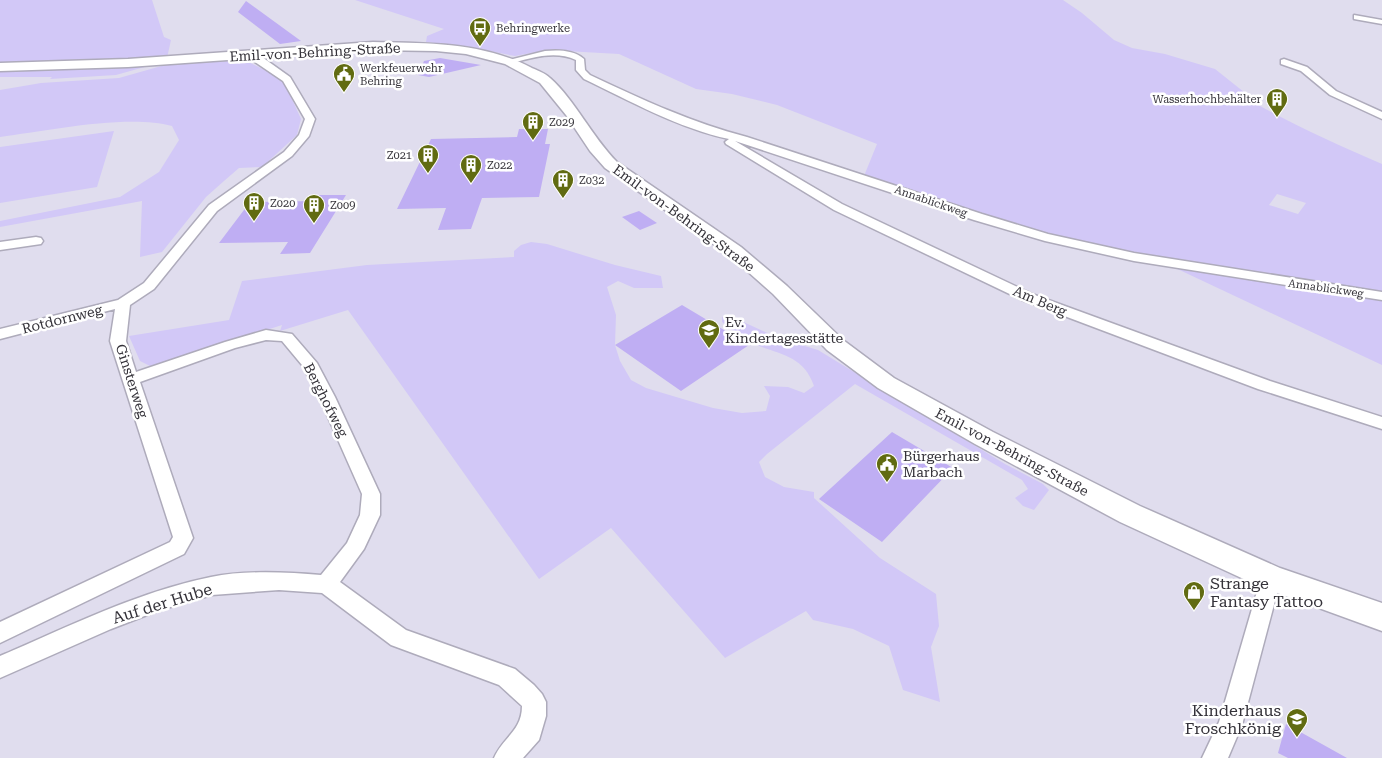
<svg xmlns="http://www.w3.org/2000/svg" width="1382" height="758" font-family="'Roboto Serif',serif">
  <rect width="100%" height="100%" fill="#e0ddee"/>
  <path fill="#d2c8f7" fill-rule="evenodd" d="M0,0H152L164,37L171,40L167,58L0,65Z
    M355,0H1063L1082,13L1114,40L1132,48L1165,54L1215,69L1254,100L1251,101C1294,125 1337,145 1382,164V365L1171,266L981,215L864,176L877,144L777,105L732,94L696,89L619,54L547,50L515,56L474,48L426,42L427,36L444,29ZM1277,194L1306,203L1298,214L1269,205Z
    M244,60L283,79L301,119L297,135L262,167L239,168L224,181L206,197L162,252L140,257L142,201L0,227V221L120,197L159,172L179,140L172,126C127,114 47,131 0,137V90L41,83L119,78L165,65Z
    M148,66L116,75L50,79L52,77H0V71Z
    M114,131L97,187L0,203V147Z
    M531,242L547,244L615,265L661,276L663,288H634L618,281L607,287L616,315L615,345L620,361L631,380L646,388L713,408L742,413L766,411L770,396L764,386L788,387L804,393L814,386C802,350 770,355 743,338C736,334 729,327 722,322V317L737,319L778,338L818,350L1005,464L1043,484L1049,490L1034,510L1023,506L1015,498L1028,489L1022,480L855,384L767,454L759,462L765,477L784,487L814,492V498L880,558L936,594L939,626L931,647L940,702L903,690L889,646L853,629L813,620L806,611L725,658L611,528L539,579L348,310L280,331L282,325L183,357L150,366L140,361L129,336L229,320L242,281L367,265L514,257V251L521,245Z"/>
  <path fill="#bfaef3" d="M246,1L301,41L280,44L238,12Z
    M440,58L481,65L429,77L418,75L424,61Z
    M519,129H548L545,144H550L539,197L482,198L471,229L438,230L446,208L397,209L431,139L517,137Z
    M319,195H346L310,253L280,254L288,242L219,243L250,202L315,201Z
    M639,211L657,223L640,230L622,217Z
    M682,305L749,345L681,391L615,345Z
    M892,432L953,468L882,542L819,499Z
    M1286,724L1347,758H1288L1278,753Z"/>
  <g fill="none" stroke-linecap="round" stroke-linejoin="round">
    <g stroke="#aeabbb" stroke-width="3">
      <path id="street" d="M1354,15L1382,20V24L1354,19Z
        M545,51C559,50 574,50 584,59L585,70L590,75C641,99 692,123 747,137L982,214L1048,234L1134,253L1382,292V300L1134,261L1045,241L974,220L735,141L842,204L1032,294L1270,381L1382,417V429L1258,389L1022,300L834,210L726,144L725,142L729,139C680,129 628,100 584,79L576,70V60C555,50 530,58 509,64L505,61Z
        M255,52L290,77L315,119L309,136L292,156L217,211L154,289L130,305L126,341L136,372L225,342L266,330L292,334L317,363L335,397L380,494V515L364,549L340,582L406,630L515,669L534,685L542,694L546,702V716L539,740L523,758H494C503,737 522,731 522,706L499,685L391,645L322,593L279,590L212,595L160,610L111,629L0,678V656C68,627 137,592 211,577C244,570 287,572 321,575L347,543L360,515L362,494L319,397L302,365L282,341L266,340L235,348L140,382L193,538L184,554L0,643V622L170,542L173,537L110,341L115,309L0,339V329L118,300L144,283L209,205L284,152L299,135L305,119L283,81L255,62L251,55Z
        M1284,59L1307,67L1336,91L1382,112V119L1330,95L1301,71L1281,64V60Z
        M36,237L41,238L43,241L41,244L0,250V242Z
        M1271,569L1278,572L1281,578L1242,725L1228,758H1202L1219,722L1261,578L1264,572Z"/>
    </g>
    <g stroke="#aeabbb" stroke-width="3">
      <path id="secondary" d="M373,42C426,43 481,42 530,67C536,70 545,73 550,78C575,100 592,137 617,162L741,247L787,286L843,340L894,378L993,432L1140,506L1280,568L1382,603V631L1261,587L1120,522L975,444L878,388L827,350L773,294L729,255L605,168L590,151L566,115L540,83L505,64L466,54L436,51L373,50L128,67L0,71V63L128,59Z"/>
    </g>
    <use href="#street" fill="#fff" fill-rule="evenodd"/>
    <use href="#secondary" fill="#fff" fill-rule="evenodd"/>
  </g>
  <defs>
    <g id="bus-pin" transform="scale(1.125)"><path d="M0 17L-7.5 6A9.5 9.5 0 1 1 7.5 6Z" fill="#616b11" stroke="#fff"/><path d="M-5-6H5V4H4V6H2V4H-2V6H-4V4H-5ZM-3.5-4V0h7V-4ZM-3.5 1.2v1.5H-2V1.2ZM2 1.2v1.5H3.5V1.2Z" fill="#fff"/></g>
    <g id="civic-pin" transform="scale(1.125)"><path d="M0 17L-7.5 6A9.5 9.5 0 1 1 7.5 6Z" fill="#616b11" stroke="#fff"/><path d="M-.6-6.5H3V-4.5H.6V-3L4-1V1h2V6H-6V1h2V-1L-.6-3ZM-1.2 2.5V6h2.4V2.5Z" fill="#fff"/></g>
    <g id="building-pin" transform="scale(1.125)"><path d="M0 17L-7.5 6A9.5 9.5 0 1 1 7.5 6Z" fill="#616b11" stroke="#fff"/><path d="M-4-6H4V6H1V3H-1V6H-4ZM-2.5-4.3h1.7v1.8h-1.7ZM.8-4.3h1.7v1.8H.8ZM-2.5-1h1.7V.8h-1.7ZM.8-1h1.7V.8H.8Z" fill="#fff"/></g>
    <g id="school-pin" transform="scale(1.125)"><path d="M0 17L-7.5 6A9.5 9.5 0 1 1 7.5 6Z" fill="#616b11" stroke="#fff"/><path d="M0-5L7-2L0 1L-7-2ZM-4 1L0 2.5L4 1V4Q0 6-4 4Z" fill="#fff"/></g>
    <g id="shop-pin" transform="scale(1.125)"><path d="M0 17L-7.5 6A9.5 9.5 0 1 1 7.5 6Z" fill="#616b11" stroke="#fff"/><path d="M-5-2.5h2.3a2.7 3.5 0 0 1 5.4 0H5L5.5 6h-11ZM-1.5-2.5h3a1.5 2.3 0 0 0-3 0Z" fill="#fff"/></g>
  </defs>
  <g fill-rule="evenodd">
    <use href="#bus-pin" x="480" y="28"/>
    <use href="#civic-pin" x="344" y="74"/>
    <use href="#building-pin" x="1277" y="99"/>
    <use href="#building-pin" x="533" y="122"/>
    <use href="#building-pin" x="428" y="155"/>
    <use href="#building-pin" x="471" y="165"/>
    <use href="#building-pin" x="563" y="180"/>
    <use href="#building-pin" x="254" y="203"/>
    <use href="#building-pin" x="314" y="205"/>
    <use href="#school-pin" x="709" y="330"/>
    <use href="#civic-pin" x="887" y="464"/>
    <use href="#shop-pin" x="1194" y="592"/>
    <use href="#school-pin" x="1297" y="719"/>
  </g>
  <g text-anchor="middle" stroke-width="5" stroke-linejoin="round" paint-order="stroke">
    <g font-size="11" fill="#343239" stroke="#fff" text-anchor="start">
      <text x="496" y="32">Behringwerke</text>
      <text x="360" y="72">Werkfeuerwehr<tspan x="360" dy="13">Behring</tspan></text>
      <text x="1261" y="103" text-anchor="end">Wasserhochbehälter</text>
      <text x="549" y="126">Z029</text>
      <text x="412" y="159" text-anchor="end">Z021</text>
      <text x="487" y="169">Z022</text>
      <text x="579" y="184">Z032</text>
      <text x="270" y="207">Z020</text>
      <text x="330" y="209">Z009</text>
    </g>
    <g font-size="11" fill="#343239" stroke="#fff">
      <text transform="translate(931 201) rotate(19)" y="4">Annablickweg</text>
      <text transform="translate(1326 288) rotate(8)" y="4">Annablickweg</text>
    </g>
    <g font-size="14" fill="#343239" stroke="#fff">
      <text transform="translate(315 52) rotate(-3)" y="5">Emil-von-Behring-Straße</text>
      <text transform="translate(684 218) rotate(36)" y="5">Emil-von-Behring-Straße</text>
      <text transform="translate(1040 301) rotate(23)" y="5">Am Berg</text>
      <text transform="translate(62 319) rotate(-14)" y="5">Rotdornweg</text>
      <text transform="translate(132 381) rotate(72)" y="5">Ginsterweg</text>
      <text transform="translate(326 400) rotate(63)" y="5">Berghofweg</text>
      <text transform="translate(1012 452) rotate(28)" y="5">Emil-von-Behring-Straße</text>
    </g>
    <g font-size="14" fill="#343239" stroke="#fff" text-anchor="start">
      <text x="725" y="327">Ev.<tspan x="725" dy="16">Kindertagesstätte</tspan></text>
      <text x="903" y="461">Bürgerhaus<tspan x="903" dy="16">Marbach</tspan></text>
    </g>
    <g font-size="16" fill="#343239" stroke="#fff" text-anchor="start">
      <text x="1210" y="589">Strange<tspan x="1210" dy="18">Fantasy Tattoo</tspan></text>
      <text x="1281" y="716" text-anchor="end">Kinderhaus<tspan x="1281" dy="18">Froschkönig</tspan></text>
    </g>
    <g font-size="16" fill="#343239" stroke="#fff">
      <text transform="translate(162 603) rotate(-17)" y="6">Auf der Hube</text>
    </g>
  </g>
</svg>
